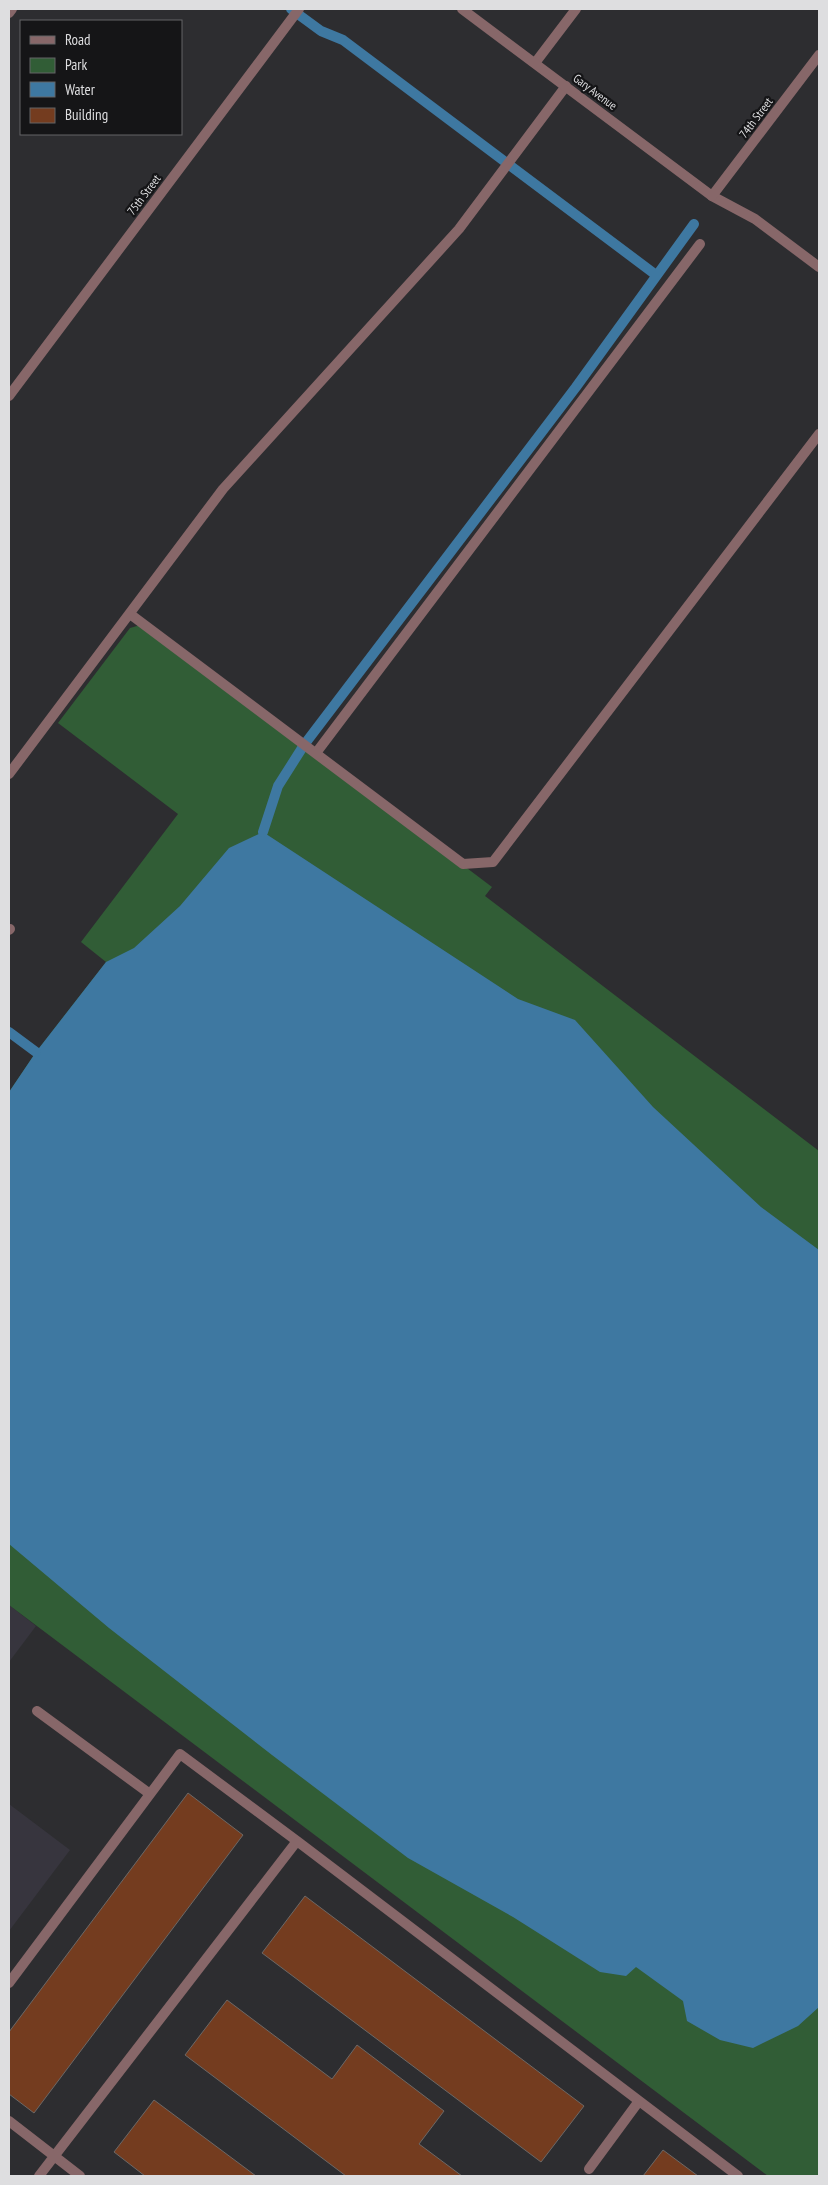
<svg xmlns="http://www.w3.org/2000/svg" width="828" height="2185" font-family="'PT Sans Narrow',sans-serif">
  <rect width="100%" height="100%" fill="#2d2d30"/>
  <path fill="#37353e" d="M9,1605L36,1626L9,1662Z
    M9,1804L70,1850L9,1931Z"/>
  <path fill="#315d36" d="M144,624L492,887L485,896L819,1151V2176H768L9,1605V1092L36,1052L106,962L81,942L178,814L58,723L130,628Z"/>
  <path fill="#3e78a1" d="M263,832L518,999L575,1020L653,1107L761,1207L819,1250V2007L798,2026L753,2048L720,2040L687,2021L683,2001L636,1967L626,1976L600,1972L513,1917L408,1858L272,1755L109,1628L9,1544V1092L36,1052L106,962L134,948L180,906L229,848Z"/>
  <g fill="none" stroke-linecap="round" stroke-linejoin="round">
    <path stroke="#3e78a1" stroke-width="10" d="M291,9L321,31L343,40L656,275
      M263,832L278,786L304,745L576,387L694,224
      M9,1032L36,1052"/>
  </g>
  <path fill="#743c1f" stroke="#6c6866" d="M188,1793L243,1835L34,2113L9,2094V2032Z
    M305,1896L584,2106L541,2162L262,1953Z
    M227,2000L332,2079L357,2045L444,2111L419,2144L462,2176H346L185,2055Z
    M154,2100L256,2176H145L114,2152Z
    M663,2150L698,2176H643Z"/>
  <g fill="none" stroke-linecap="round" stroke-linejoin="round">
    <path stroke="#876769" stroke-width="10" d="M9,13L12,9
      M535,63L576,9
      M712,196L755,219L819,267
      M130,614L463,864L493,862L819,434
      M316,753L700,244
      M9,774L223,489L459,229L566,86
      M9,930L10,929
      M37,1711L150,1794
      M9,1983L180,1754L297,1841
      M9,2121L80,2176
      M589,2169L639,2101
      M39,2176L297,1841L738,2176"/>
    <path stroke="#876769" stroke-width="10" d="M462,9L712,196L819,55
      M9,396L299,9"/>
  </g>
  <g text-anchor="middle" stroke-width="4.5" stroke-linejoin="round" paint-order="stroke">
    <g font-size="12" fill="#dedee0" stroke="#151517">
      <text transform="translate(595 92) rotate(37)" y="4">Gary Avenue</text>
      <text transform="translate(756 118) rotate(-53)" y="4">74th Street</text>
      <text transform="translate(144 195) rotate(-53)" y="4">75th Street</text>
    </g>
  </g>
  <rect width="828" height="2185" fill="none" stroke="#dedee0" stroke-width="20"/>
  <rect x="20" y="20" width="162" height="115" fill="#151517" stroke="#656567"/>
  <rect x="30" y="36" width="25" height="8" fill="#876769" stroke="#656567"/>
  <text x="65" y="45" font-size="15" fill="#dedee0">Road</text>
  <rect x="30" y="58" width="25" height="15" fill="#315d36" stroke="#656567"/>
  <text x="65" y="70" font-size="15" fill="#dedee0">Park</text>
  <rect x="30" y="82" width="25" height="15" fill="#3e78a1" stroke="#656567"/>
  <text x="65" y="95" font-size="15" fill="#dedee0">Water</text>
  <rect x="30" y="108" width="25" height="15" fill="#743c1f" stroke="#656567"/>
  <text x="65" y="120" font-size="15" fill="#dedee0">Building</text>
</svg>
